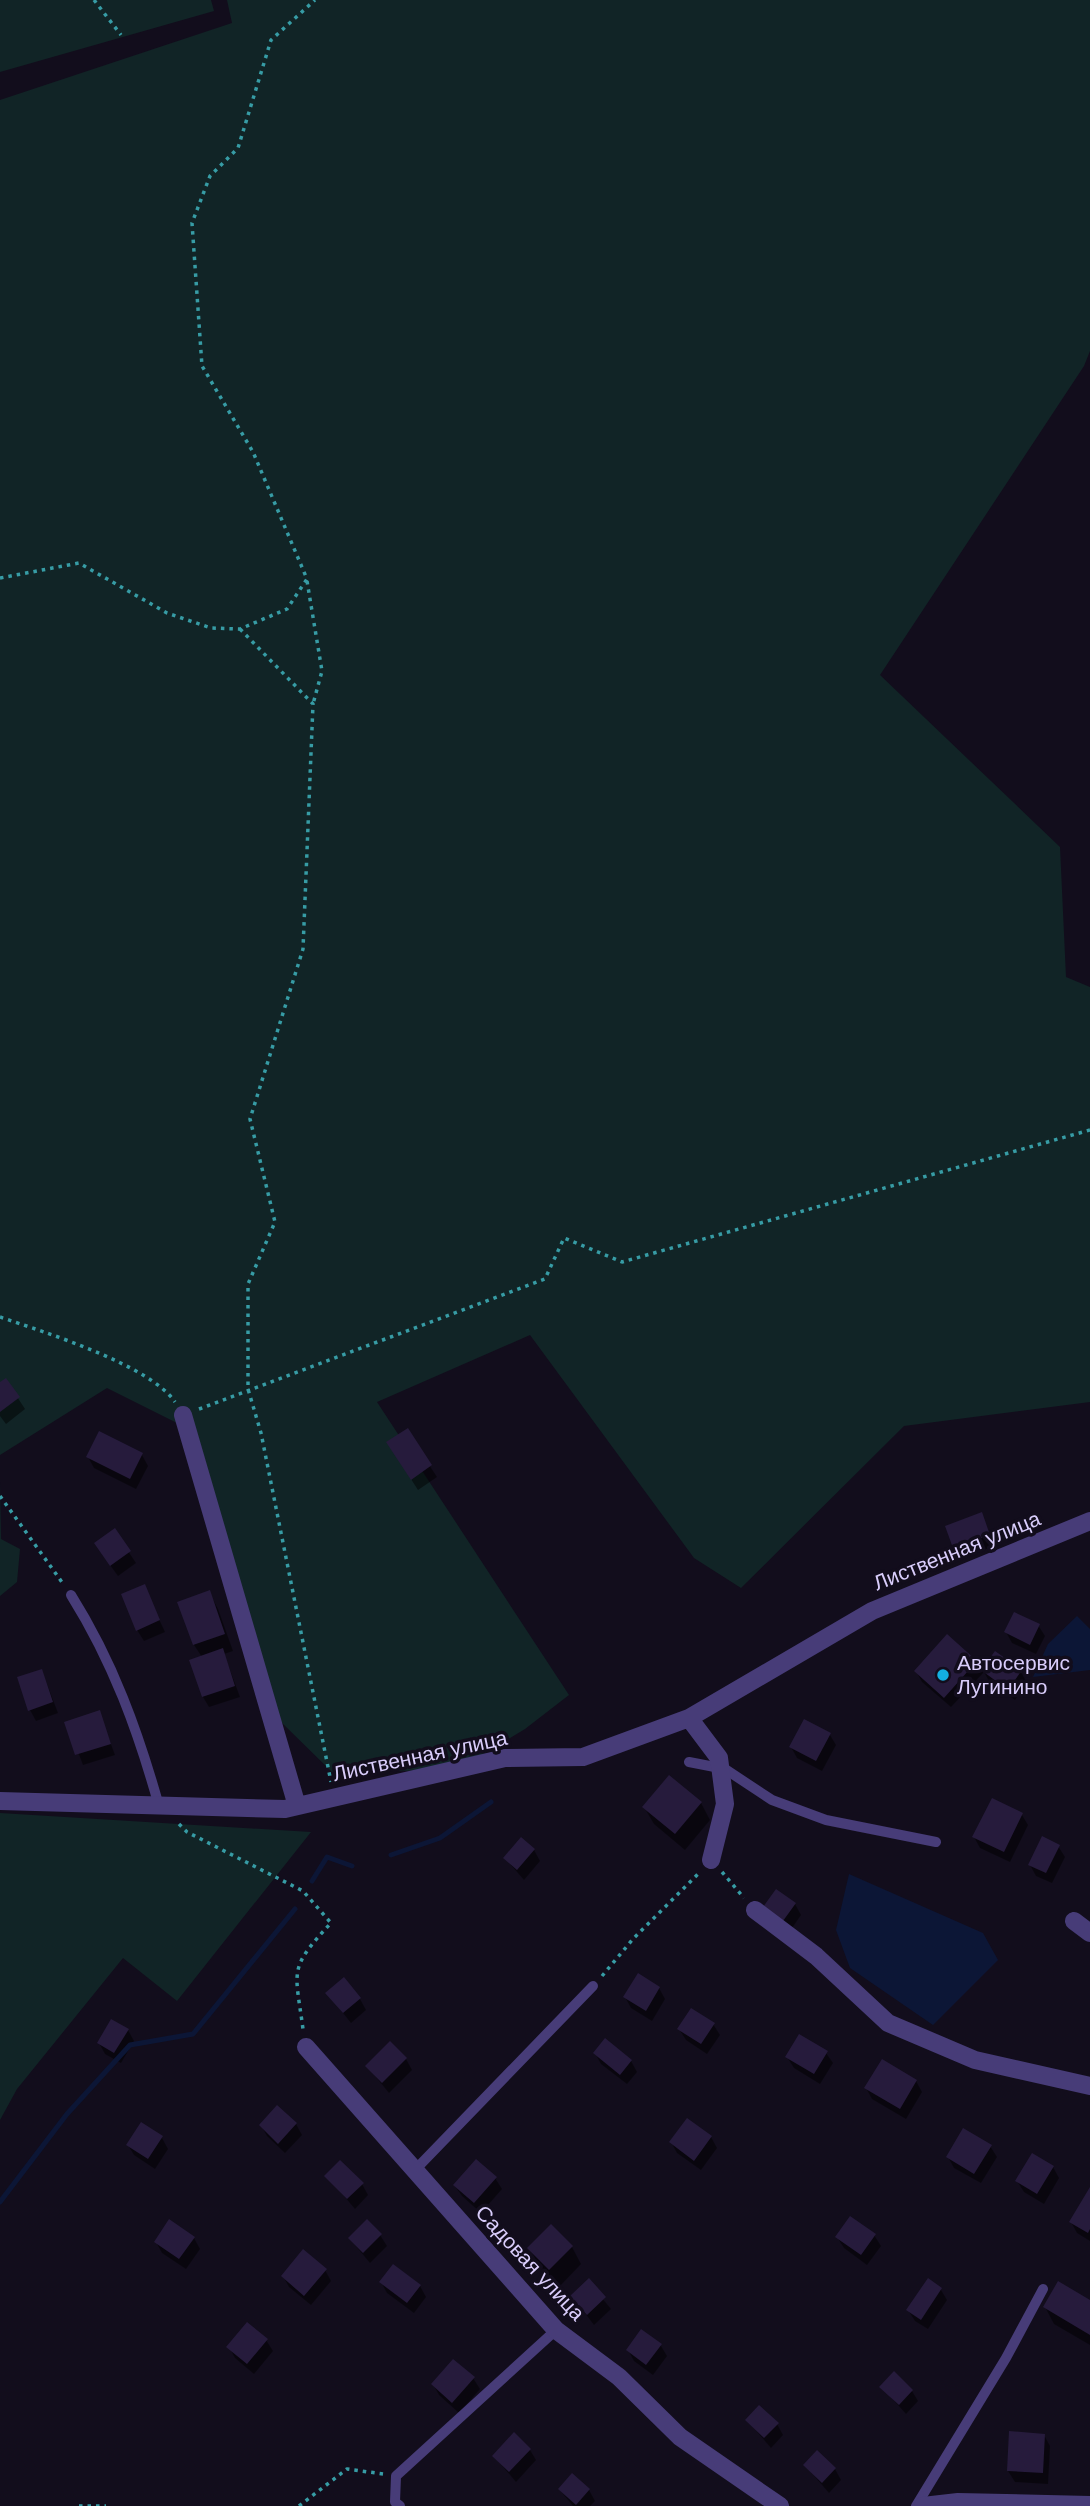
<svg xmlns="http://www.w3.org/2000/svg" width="1090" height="2506" font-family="Arial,sans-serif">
  <rect width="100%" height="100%" fill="#120d1c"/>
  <path fill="#112426" d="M0,0H211L214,11L0,72Z
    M227,0H1090V351L1084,366L880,675L1060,847L1066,977L1090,987V1402L904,1426L741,1588L694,1558L530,1335L377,1402L569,1695L525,1729L457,1770L332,1772L280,1721L197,1433L107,1388L0,1455V100L232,23Z
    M0,1482L1,1539L20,1549L17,1582L0,1596Z
    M0,1813L311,1832L177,2001L123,1958L17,2089L0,2120Z"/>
  <path fill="#0c1636" d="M1077,1616L1090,1629V1670L1033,1677L1048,1644Z
    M849,1874L983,1933L998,1960L933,2025L850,1968L836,1930Z"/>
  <path fill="#0007" d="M6,1380L25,1409L6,1424L0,1416V1384Z
    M407,1431L437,1477L418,1490L395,1454Z
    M142,1455L148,1466L136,1489L94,1468L88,1457Z
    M981,1514L995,1546L961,1558L947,1527Z
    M114,1530L136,1563L118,1576L102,1554Z
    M144,1587L165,1632L144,1641L137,1630Z
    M209,1592L218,1609L233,1651L224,1654L240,1697L209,1707L203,1697L202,1657L194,1645Z
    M1038,1625L1045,1636L1036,1654L1012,1643L1006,1632Z
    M995,1653L1021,1672L1027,1683L1015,1700L989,1681L984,1672L951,1707L922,1682L916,1671L976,1663L981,1672Z
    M42,1671L58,1713L36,1721L30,1710Z
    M99,1712L115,1755L83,1765L67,1723Z
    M830,1735L836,1745L822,1771L797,1758L791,1747Z
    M701,1803L710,1820L685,1850L654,1824L644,1807Z
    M1022,1815L1028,1825L1010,1862L980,1848L974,1837Z
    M1058,1846L1065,1857L1052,1883L1036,1876L1030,1865Z
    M534,1850L540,1861L524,1880L505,1858Z
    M795,1904L801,1915L790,1931L765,1907Z
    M659,1988L665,1999L652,2021L631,2008L625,1997Z
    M328,1994L360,1999L366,2010L351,2023Z
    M713,2024L720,2035L707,2054L686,2040L679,2029Z
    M128,2030L134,2041L121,2063L105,2054L99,2043Z
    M595,2053L631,2061L637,2072L627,2084L601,2064Z
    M826,2053L833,2063L820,2084L794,2068L787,2057Z
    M406,2059L412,2070L389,2093L367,2066Z
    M916,2081L922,2092L906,2119L872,2099L866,2088Z
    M296,2124L302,2135L285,2153L267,2136L261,2125Z
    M711,2137L717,2148L701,2170L677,2153L671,2142Z
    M162,2138L168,2149L155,2169L134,2155L128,2145Z
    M990,2146L997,2157L981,2183L954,2168L948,2157Z
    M1053,2167L1059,2178L1044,2204L1024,2192L1017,2181Z
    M327,2176L362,2184L368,2195L355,2209Z
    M495,2178L502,2189L481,2213L462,2196L455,2186Z
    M1090,2192V2241L1077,2233L1071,2222Z
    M551,2227L572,2247L581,2264L560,2286L539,2265L529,2248Z
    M380,2235L387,2246L370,2263L350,2239Z
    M874,2235L881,2246L867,2265L844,2248L837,2237Z
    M194,2238L200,2249L186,2269L162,2253L156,2242Z
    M325,2270L331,2281L311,2305L289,2287L283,2276Z
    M588,2281L611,2309L594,2325L572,2296Z
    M928,2281L941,2290L947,2300L928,2329L915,2321L908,2310Z
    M381,2282L420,2286L426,2297L414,2313L387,2293Z
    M1090,2303V2345L1054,2324L1045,2307Z
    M642,2331L661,2346L667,2356L653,2375L634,2361L628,2350Z
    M266,2340L273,2351L254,2374L235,2358L229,2347Z
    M473,2378L480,2389L459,2413L439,2395L433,2384Z
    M882,2387L912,2391L918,2401L906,2414Z
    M747,2420L777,2424L783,2435L771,2448Z
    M1044,2435L1050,2446L1048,2484L1015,2482L1008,2471Z
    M530,2450L536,2460L516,2482L494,2456Z
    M805,2465L835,2469L841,2480L829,2493Z
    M560,2490H589L595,2501L590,2506H573Z"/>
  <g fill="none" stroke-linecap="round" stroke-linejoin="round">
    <path stroke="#0c1636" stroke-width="5" d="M391,1855L440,1838L491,1802
      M312,1881L327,1857L352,1866
      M0,2202L67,2114L130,2045L193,2034L295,1909"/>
  </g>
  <path fill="#261b3c" d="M6,1378L20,1397L0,1412V1382Z
    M408,1428L432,1465L411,1480L386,1442Z
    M99,1431L143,1453L130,1479L86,1457Z
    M982,1512L990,1535L953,1548L945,1526Z
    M115,1528L131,1551L110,1566L94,1543Z
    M145,1584L160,1620L136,1631L121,1594Z
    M210,1590L225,1634L193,1645L177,1602Z
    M1014,1612L1040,1624L1030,1645L1004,1632Z
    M947,1634L977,1661L944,1698L914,1671Z
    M223,1648L235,1686L202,1697L189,1660Z
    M995,1651L1022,1670L1008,1690L981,1670Z
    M42,1669L53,1702L28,1711L17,1677Z
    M100,1710L111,1744L75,1755L64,1722Z
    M804,1719L831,1733L816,1761L789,1747Z
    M669,1775L702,1802L675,1834L642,1807Z
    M992,1798L1023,1813L1004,1852L972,1837Z
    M1042,1836L1060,1845L1046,1873L1028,1865Z
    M521,1837L535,1849L517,1870L503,1858Z
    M776,1889L796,1903L783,1921L763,1907Z
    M638,1973L660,1987L646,2011L623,1997Z
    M344,1977L361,1998L343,2013L325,1993Z
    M691,2008L715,2023L701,2044L677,2029Z
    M111,2019L129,2029L114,2053L97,2043Z
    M799,2034L828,2051L814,2074L785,2057Z
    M605,2038L632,2060L620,2075L593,2053Z
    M390,2041L407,2058L382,2083L365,2066Z
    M882,2059L917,2080L900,2109L864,2088Z
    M277,2105L297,2123L278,2144L259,2125Z
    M687,2118L712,2136L694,2161L669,2142Z
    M141,2122L163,2136L148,2159L126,2145Z
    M963,2128L992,2145L974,2174L946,2157Z
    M1032,2153L1054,2166L1037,2194L1015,2181Z
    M476,2159L497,2177L474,2203L453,2185Z
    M340,2160L364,2183L347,2199L324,2176Z
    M1090,2187V2229L1088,2233L1069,2222Z
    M850,2216L876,2234L861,2255L835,2237Z
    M169,2219L195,2237L179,2259L154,2242Z
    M367,2219L382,2234L363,2253L348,2238Z
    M551,2224L573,2246L549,2270L527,2248Z
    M303,2249L327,2269L304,2296L281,2276Z
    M393,2264L421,2285L407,2303L379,2282Z
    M589,2278L606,2297L587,2315L570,2296Z
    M928,2278L942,2288L921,2320L906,2310Z
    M1058,2281L1090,2300V2335L1043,2307Z
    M247,2322L268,2339L247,2364L226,2347Z
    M641,2329L662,2344L646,2365L626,2350Z
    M453,2359L475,2377L452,2403L431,2384Z
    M894,2371L913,2390L899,2405L879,2387Z
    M759,2405L779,2423L764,2438L745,2420Z
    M1009,2431L1045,2434L1043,2473L1007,2471Z
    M514,2432L531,2449L509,2472L492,2456Z
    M817,2450L836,2468L822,2483L803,2465Z
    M572,2473L590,2489L576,2505L558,2489Z"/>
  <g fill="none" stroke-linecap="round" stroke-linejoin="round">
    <path stroke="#379ca5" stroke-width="3.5" stroke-dasharray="3.5 5" stroke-linecap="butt" d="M94,0L121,35
      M0,578L79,563L167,613L211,628L240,629L287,609L307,579L253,452L202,366L192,223L210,176L238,148L271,40L315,0
      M307,581L322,671L313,704
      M240,629L313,704L303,949L250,1119L275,1222L248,1284V1389L261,1433L331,1782
      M0,1317C44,1332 150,1365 175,1402
      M199,1409L545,1279L564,1238L622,1262L1090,1130
      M0,1496L64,1585
      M179,1824L187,1832L303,1891L331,1923C288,1969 295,1969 303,2029
      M722,1872L744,1898
      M602,1976L633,1939L700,1872
      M79,2506H106
      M299,2506L347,2469L383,2474"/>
    <path stroke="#473c78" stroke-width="10" d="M71,1595C113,1662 138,1731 159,1806
      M689,1762L725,1769L772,1800L826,1820L936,1842
      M415,2170L593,1986
      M400,2506L395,2502L396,2476L556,2330
      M916,2506L1006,2358L1043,2289"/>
    <path stroke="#473c78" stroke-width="18" d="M183,1415L297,1806
      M689,1718L719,1758L725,1804L711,1860
      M0,1801L285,1809L505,1758L583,1757L689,1718L872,1611L1090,1521
      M755,1910L816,1956L888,2023L975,2060L1090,2086
      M1074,1921L1090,1933
      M306,2047L556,2330L619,2377L680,2437L780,2506
      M923,2506L958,2502L1090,2505"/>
  </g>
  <circle fill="#13afe1" stroke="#120d1c" stroke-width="2.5" cx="943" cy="1675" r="7"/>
  <g text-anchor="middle" stroke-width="7" stroke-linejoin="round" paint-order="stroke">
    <g font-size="21" fill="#d9cdfb" stroke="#120d1c">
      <text transform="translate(957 1551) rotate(-22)" y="7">Лиственная улица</text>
      <text transform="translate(420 1756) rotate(-12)" y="7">Лиственная улица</text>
      <text transform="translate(530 2263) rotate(47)" y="7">Садовая улица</text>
    </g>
    <g font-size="21" fill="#d9cdfb" stroke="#120d1c" text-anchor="start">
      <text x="957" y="1670">Автосервис<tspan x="957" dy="24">Лугинино</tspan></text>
    </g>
  </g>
</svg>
